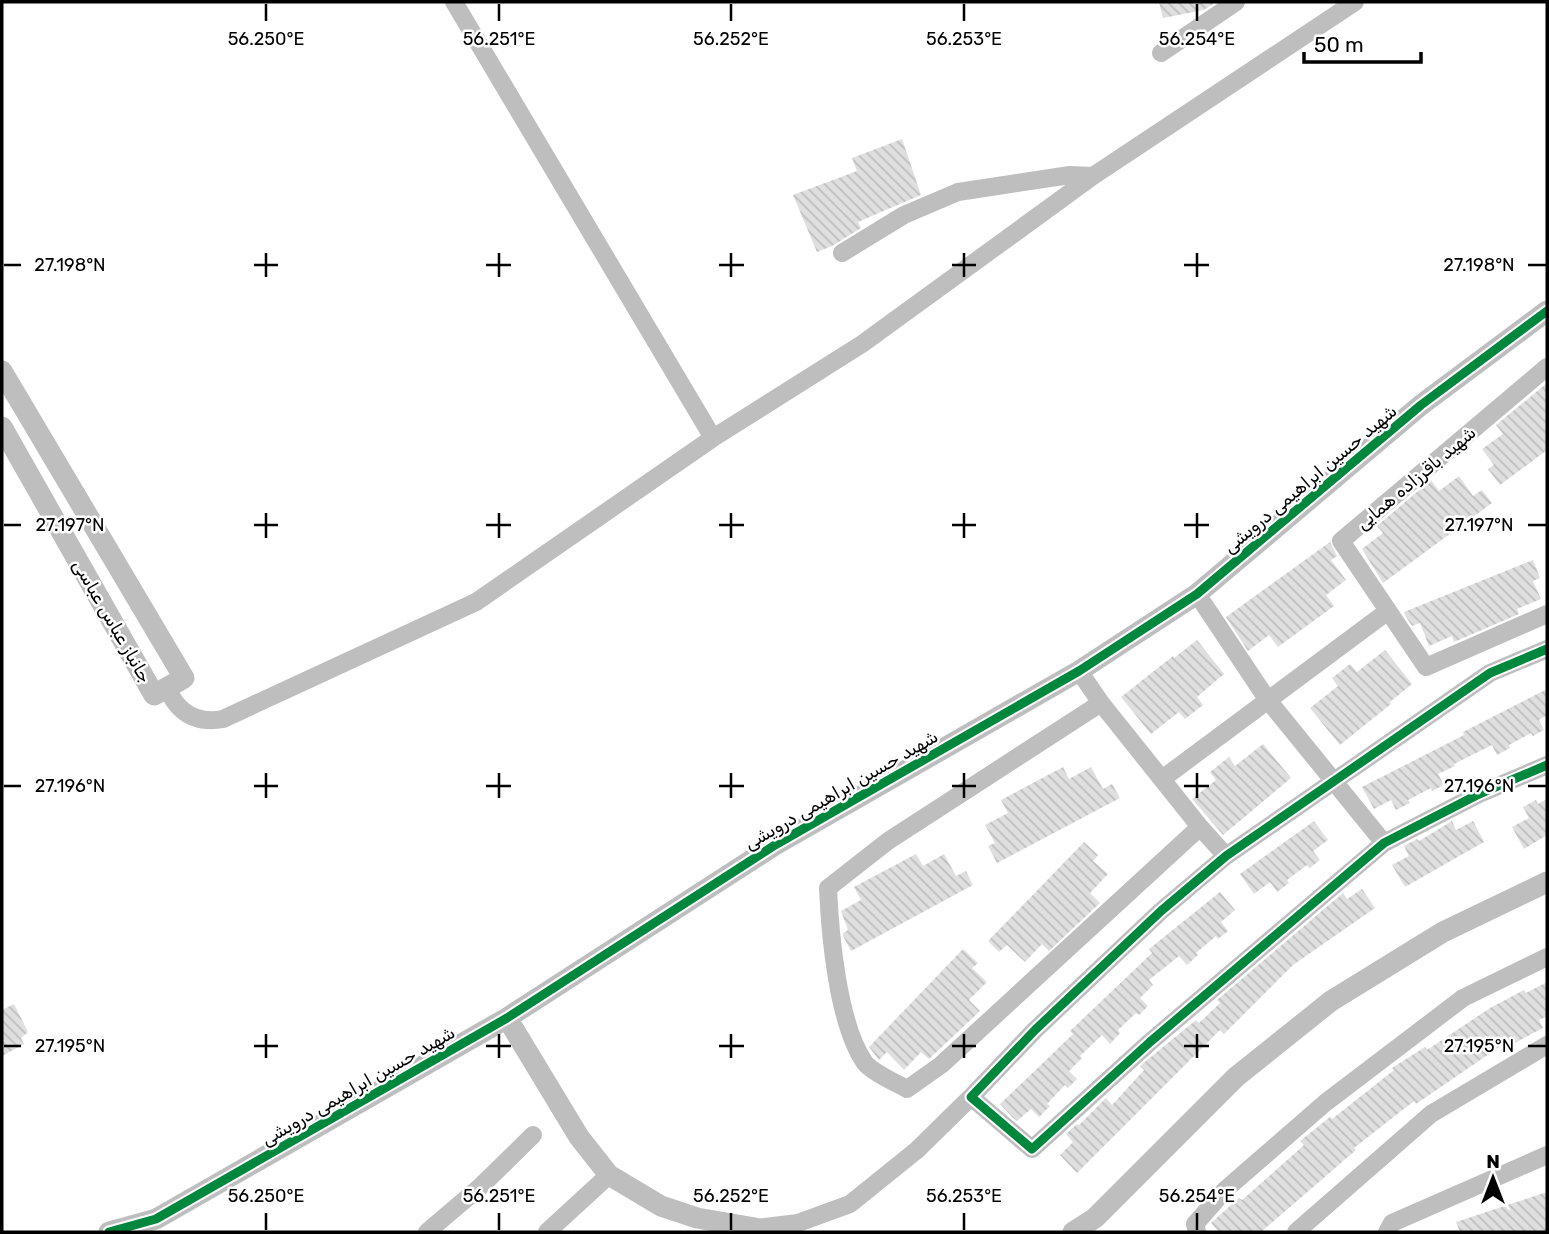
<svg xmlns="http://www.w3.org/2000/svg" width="1549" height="1234" font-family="Rubik,'Noto Sans Arabic',sans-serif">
  <defs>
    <pattern id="building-back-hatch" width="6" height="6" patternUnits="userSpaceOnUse" patternTransform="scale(1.75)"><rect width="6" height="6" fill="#dfdfdf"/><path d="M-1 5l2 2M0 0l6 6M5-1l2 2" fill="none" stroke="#bebebe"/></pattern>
  </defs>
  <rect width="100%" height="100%" fill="#fff"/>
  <path fill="url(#building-back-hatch)" d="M1159,2H1213V4L1204,10L1163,18Z
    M902,139L921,195L858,222L861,228L832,246L817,252L793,195L857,171L852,158Z
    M1547,383V450L1500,485L1488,469L1494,465L1482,449L1503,434L1496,425Z
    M1459,476L1473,496L1482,490L1492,503L1383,583L1362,549L1383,533L1377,526L1431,480L1439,491Z
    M1330,542L1337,556L1331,560L1346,580L1326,595L1334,606L1278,647L1269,635L1248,651L1226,617Z
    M1533,560L1540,578L1533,581L1541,599L1517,609L1519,614L1454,642L1452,636L1429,646L1420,623L1412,626L1406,617L1404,612Z
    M1197,640L1224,674L1197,697L1203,705L1185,719L1179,712L1151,734L1121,697L1173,656L1174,658Z
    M1385,650L1412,684L1390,702L1391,704L1340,745L1310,708L1338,686L1332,678L1350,664L1357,672Z
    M1547,689V715L1539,720L1544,730L1533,736L1531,733L1509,745L1510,748L1497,755L1492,745L1454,764L1455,766L1438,774L1444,785L1432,791L1431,788L1408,800L1410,803L1396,810L1391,800L1374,809L1362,787L1464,735L1463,732Z
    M1263,744L1291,778L1223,835L1192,799L1216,780L1210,772L1229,757L1235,766Z
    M1063,767L1069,779L1091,767L1103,789L1112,784L1120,798L997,863L988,846L995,843L985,825L1008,813L1001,800Z
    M1547,799V835L1524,849L1512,827L1529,818L1523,807L1536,800L1538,804Z
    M1314,821L1328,840L1313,851L1320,860L1310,868L1307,865L1287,880L1289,883L1277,892L1270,882L1254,894L1240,874Z
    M1452,821L1456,830L1473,821L1484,842L1405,887L1392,865L1409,856L1404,846L1417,839L1419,841Z
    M1084,842L1098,855L1093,861L1108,874L1090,893L1100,903L1049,951L1042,944L1025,962L1007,945L999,952L988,941Z
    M916,854L923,866L944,854L956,876L966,871L973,885L851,951L843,936V933L848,930L841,911L861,900L854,887Z
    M1362,889L1375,908L1293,965L1224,1034L1220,1030L1077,1173L1060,1155L1073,1142L1066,1134L1077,1124L1079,1125L1106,1098L1112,1105L1144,1070L1140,1066L1158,1051L1196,1020L1199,1023L1220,1003L1217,1000L1343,893L1347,899Z
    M1220,892L1235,910L1221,922L1228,931L1218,939L1216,936L1196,953L1198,955L1187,965L1179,956L1149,980L1153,985L1140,998L1148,1006L1139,1015L1136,1013L1118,1030L1120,1033L1110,1044L1102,1035L1080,1056L1082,1058L1069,1071L1077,1079L1068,1088L1065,1085L1047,1104L1050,1106L1039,1117L1031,1109L1017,1121L1013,1118L1000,1104L1073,1034L1070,1031L1152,953L1149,949Z
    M963,949L978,963L972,968L987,982L969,1000L980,1011L929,1059L921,1052L904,1070L887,1052L879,1060L869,1047Z
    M1547,982V1016L1539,1020L1543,1028L1511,1045L1508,1041L1416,1104L1414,1101L1354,1148L1356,1150L1261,1232H1219L1211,1223L1239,1198L1242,1200L1304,1145L1300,1141L1330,1117L1332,1119L1394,1070L1392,1068L1425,1047L1427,1050L1490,1008L1524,990L1526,993Z
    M14,1004L28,1032L21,1038L24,1044L2,1056V1010Z
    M1547,1192V1232H1460L1456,1222Z"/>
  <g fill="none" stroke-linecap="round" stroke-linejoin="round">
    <path stroke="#bebebe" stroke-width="18" d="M454,2L713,438
      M1161,53L1236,2
      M842,253L904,215L958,192L1070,175L1093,176
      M1547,367L1341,541L1426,667L1547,614
      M1197,594L1267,699L1384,843
      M1547,649L1490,673L1226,856L1161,911L1035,1030L971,1097L1032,1149L1150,1042L1384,843L1479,794L1547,765
      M1079,671L1101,703L1200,827L1226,856
      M167,687C177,713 196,724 223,719L476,602L713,438L862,344L1093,176L1355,2
      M1101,703L888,841L828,888C830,935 838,1025 865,1063C872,1072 896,1083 907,1089L941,1065L1200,827
      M1162,779L1388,611
      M755,1228L798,1223L850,1204L917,1150L971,1097
      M427,1232L481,1186L533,1135
      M547,1232L609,1175
      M1197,1232L1195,1224L1225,1190L1325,1103L1463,998L1547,957
      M1296,1232L1431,1114L1547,1045
      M1387,1232L1392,1223L1547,1155"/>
    <path stroke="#bebebe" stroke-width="21" d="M2,371L184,678L154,695L2,427
      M507,1018L579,1137L609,1175L661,1206L697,1218L755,1228L759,1232
      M109,1232L156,1219L507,1018L775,845L1079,671L1197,594L1421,405L1547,311
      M1073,1232L1095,1218L1236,1077L1331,1001L1443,932L1547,882"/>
    <g stroke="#fff" stroke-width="13">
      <path id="cycleway" d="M1547,649L1490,673L1226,856L1161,911L1035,1030L971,1097L1032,1149L1150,1042L1384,843L1479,794L1547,765
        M109,1232L156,1219L507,1018L775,845L1079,671L1197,594L1421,405L1547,311"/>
    </g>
    <use href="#cycleway" stroke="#00873e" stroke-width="9"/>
  </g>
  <path fill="none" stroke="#000" stroke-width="2.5" d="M266,4V21M499,4V21M731,4V21M964,4V21M1197,4V21M266,253V277M499,253V277M731,253V277M964,253V277M1197,253V277M4,265H21M254,265H278M486,265H511M719,265H744M952,265H976M1184,265H1209M1528,265H1546M266,513V538M499,513V538M731,513V538M964,513V538M1197,513V538M4,525H21M254,525H278M486,525H511M719,525H744M952,525H976M1184,525H1209M1528,525H1546M266,773V798M499,773V798M731,773V798M964,773V798M1197,773V798M4,786H21M254,786H278M486,786H511M719,786H744M952,786H976M1184,786H1209M1528,786H1546M266,1034V1058M499,1034V1058M731,1034V1058M964,1034V1058M1197,1034V1058M4,1046H21M254,1046H278M486,1046H511M719,1046H744M952,1046H976M1184,1046H1209M1528,1046H1546M266,1213V1230M499,1213V1230M731,1213V1230M964,1213V1230M1197,1213V1230"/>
  <g text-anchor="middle" stroke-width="5" stroke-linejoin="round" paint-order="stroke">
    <g font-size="18" fill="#000" stroke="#fff">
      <text transform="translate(1416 478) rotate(-40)" y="6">شهید باقرزاده همایی</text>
      <text transform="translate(1310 479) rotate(-40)" y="6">شهید حسین ابراهیمی درویشی</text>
      <text transform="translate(112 621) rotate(60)" y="6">جانباز عباس عباسی</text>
      <text transform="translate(841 790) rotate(-30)" y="6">شهید حسین ابراهیمی درویشی</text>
      <text transform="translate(358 1086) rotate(-30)" y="6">شهید حسین ابراهیمی درویشی</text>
    </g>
  </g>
  <g font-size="18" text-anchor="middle" fill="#000" stroke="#fff" stroke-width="5" stroke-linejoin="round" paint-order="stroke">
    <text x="266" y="45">56.250°E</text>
    <text x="499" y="45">56.251°E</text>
    <text x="731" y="45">56.252°E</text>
    <text x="964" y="45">56.253°E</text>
    <text x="1197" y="45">56.254°E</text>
    <text x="70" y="271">27.198°N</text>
    <text x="1479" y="271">27.198°N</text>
    <text x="70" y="531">27.197°N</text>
    <text x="1479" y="531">27.197°N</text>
    <text x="70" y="792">27.196°N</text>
    <text x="1479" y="792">27.196°N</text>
    <text x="70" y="1052">27.195°N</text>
    <text x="1479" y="1052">27.195°N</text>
    <text x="266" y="1202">56.250°E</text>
    <text x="499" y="1202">56.251°E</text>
    <text x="731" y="1202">56.252°E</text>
    <text x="964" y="1202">56.253°E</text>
    <text x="1197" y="1202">56.254°E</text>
  </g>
  <rect width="1549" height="1234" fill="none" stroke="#000000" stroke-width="7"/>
  <g transform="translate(1493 1178)" stroke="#ffffff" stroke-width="5" paint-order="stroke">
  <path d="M0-5L12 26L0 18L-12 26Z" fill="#000000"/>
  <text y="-10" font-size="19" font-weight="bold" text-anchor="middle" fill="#000000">N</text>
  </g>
  <path d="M1304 52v10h117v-10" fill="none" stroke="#000000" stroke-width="3.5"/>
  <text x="1314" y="52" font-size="21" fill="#000000" stroke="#ffffff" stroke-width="5" paint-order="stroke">50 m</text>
</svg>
